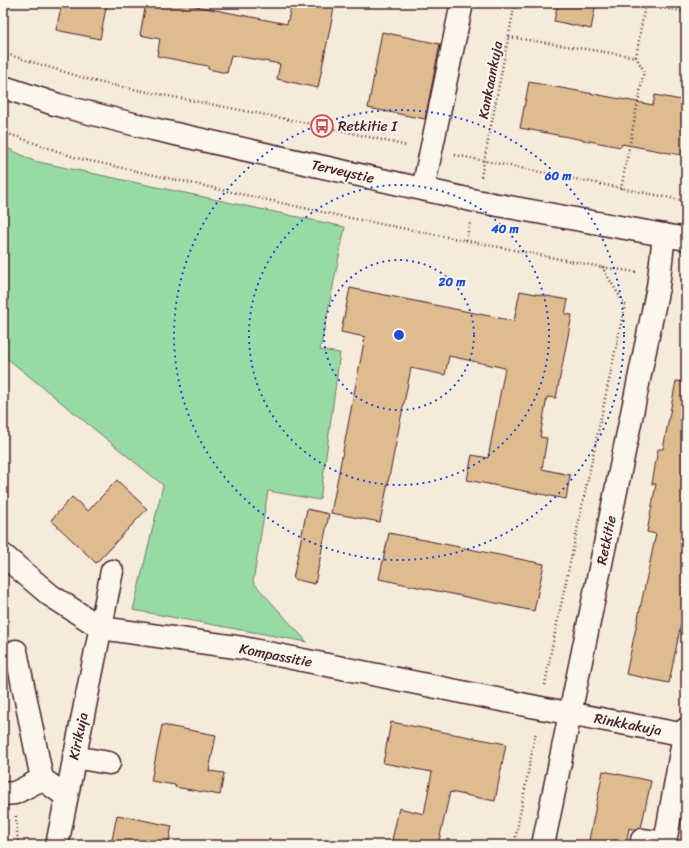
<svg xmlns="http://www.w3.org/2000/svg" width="689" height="848" font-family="Sriracha,sans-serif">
  <rect width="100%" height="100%" fill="#f5ebda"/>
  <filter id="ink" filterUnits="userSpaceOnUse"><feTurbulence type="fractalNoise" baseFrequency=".025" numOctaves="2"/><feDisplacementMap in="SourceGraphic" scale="8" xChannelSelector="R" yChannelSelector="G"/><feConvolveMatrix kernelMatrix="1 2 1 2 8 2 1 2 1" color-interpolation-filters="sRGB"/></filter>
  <g filter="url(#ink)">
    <path fill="#98daa4" stroke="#717c68" d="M3,146L34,161L345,227L320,350L340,353L320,500L268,491L253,582L307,642L133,610L163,485L3,355Z"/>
    <path fill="#debc90" stroke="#4a1f2b" d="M62,3H107L100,39L56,30Z
      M146,3H180L287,24L292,3H335L318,88L277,79L280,64L231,55L227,73L208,69V66L157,56L160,39L140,35Z
      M558,3H596L591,29L554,21Z
      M382,32L440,44L425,119L368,108Z
      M529,82L653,105L655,95L686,101V156L622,144L621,147L520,128Z
      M350,288L514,321L520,291L568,300L565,314L572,315L556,398L547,397L540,437L547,438L542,469L570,475L566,499L467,480L472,455L488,458L505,368L449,356L445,375L411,368L380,522L331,513L365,337L341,332Z
      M676,381L686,382V609H684L669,683L626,674L656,534L647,532L656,484H652L658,449H663Z
      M117,480L147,509L96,563L51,520L72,497L88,511Z
      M307,509L329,514L315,584L293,579Z
      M389,533L544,564L534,611L379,579Z
      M391,722L506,744L495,801L450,792L438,845H391L399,808L424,814L432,772L383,763Z
      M162,725L216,735L209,771L224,773L220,795L175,787V785L151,781Z
      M603,771L651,781L641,828L635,830L629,828L626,845H588Z
      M117,815L172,826L168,845H111Z"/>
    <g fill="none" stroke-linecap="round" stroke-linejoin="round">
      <g stroke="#4a1f2b" stroke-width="25">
        <path id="minor" d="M423,189L462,3
          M3,555L50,595L101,628L243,648L541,708L686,735
          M16,651L42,779L66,796
          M74,757L109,763
          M3,794L15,793L42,779
          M642,840L665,843L684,735L686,729
          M57,845L112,571
          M543,845L658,287L664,235"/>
      </g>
      <g stroke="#4a1f2b" stroke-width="25">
        <path id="major" d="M3,87L58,105L153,129L476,201L686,239"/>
      </g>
      <path stroke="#4a1f2b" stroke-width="2.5" stroke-dasharray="1 3" stroke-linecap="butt" d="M645,5L686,12
        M509,37L636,57L644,71L621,189
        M3,53L97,82L322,126L407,146
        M636,57L645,5
        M3,132L77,158L345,217L601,267L637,272
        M455,155L686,201
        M481,177L515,3
        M466,240L470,223
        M545,685L551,652L625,305L602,267
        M16,816L18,845
        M514,845L536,731"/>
      <use href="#minor" stroke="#fbf7ec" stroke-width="22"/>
      <use href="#major" stroke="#fbf7ec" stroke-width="22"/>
    </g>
  </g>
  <g fill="none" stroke="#1d4ed8" stroke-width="2" stroke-dasharray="2 4">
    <circle cx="399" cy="335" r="75"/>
    <circle cx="399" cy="335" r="150"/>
    <circle cx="399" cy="335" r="225"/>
  </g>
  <defs>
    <g id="bus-ring" transform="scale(1.15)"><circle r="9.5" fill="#fbf7ec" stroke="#d1495b" stroke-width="1.5"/><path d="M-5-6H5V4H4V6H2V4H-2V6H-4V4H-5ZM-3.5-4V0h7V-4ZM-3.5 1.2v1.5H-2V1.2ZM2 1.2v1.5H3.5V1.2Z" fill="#d1495b"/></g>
  </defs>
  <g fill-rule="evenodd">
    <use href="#bus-ring" x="322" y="126"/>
  </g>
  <g text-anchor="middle" stroke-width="4" stroke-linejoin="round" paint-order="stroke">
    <g font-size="14" fill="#4a1f2b" stroke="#fbf7ec">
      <text transform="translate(490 80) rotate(-79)" y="5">Kankaankuja</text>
      <text transform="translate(343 171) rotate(13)" y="5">Terveystie</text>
      <text transform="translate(606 540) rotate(-78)" y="5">Retkitie</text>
      <text transform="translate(276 655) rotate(11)" y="5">Kompassitie</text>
      <text transform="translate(628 724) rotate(11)" y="5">Rinkkakuja</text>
      <text transform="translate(78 736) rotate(-78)" y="5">Kirikuja</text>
    </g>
    <g font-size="14" fill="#4a1f2b" stroke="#fbf7ec" text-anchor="start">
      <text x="338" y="131">Retkitie I</text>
    </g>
  </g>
  <circle cx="399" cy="335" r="6" fill="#1d4ed8" stroke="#fbf7ec" stroke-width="2"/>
  <g font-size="12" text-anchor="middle" font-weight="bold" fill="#1d4ed8" stroke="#fbf7ec" stroke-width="4" stroke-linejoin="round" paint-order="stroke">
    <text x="558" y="180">60 m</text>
    <text x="505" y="233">40 m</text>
    <text x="452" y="286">20 m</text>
  </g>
  <rect width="689" height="848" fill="none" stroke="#fbf7ec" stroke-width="16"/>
  <rect x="8" y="8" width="673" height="832" fill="none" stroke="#4a1f2b" stroke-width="1.5" filter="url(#ink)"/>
</svg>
